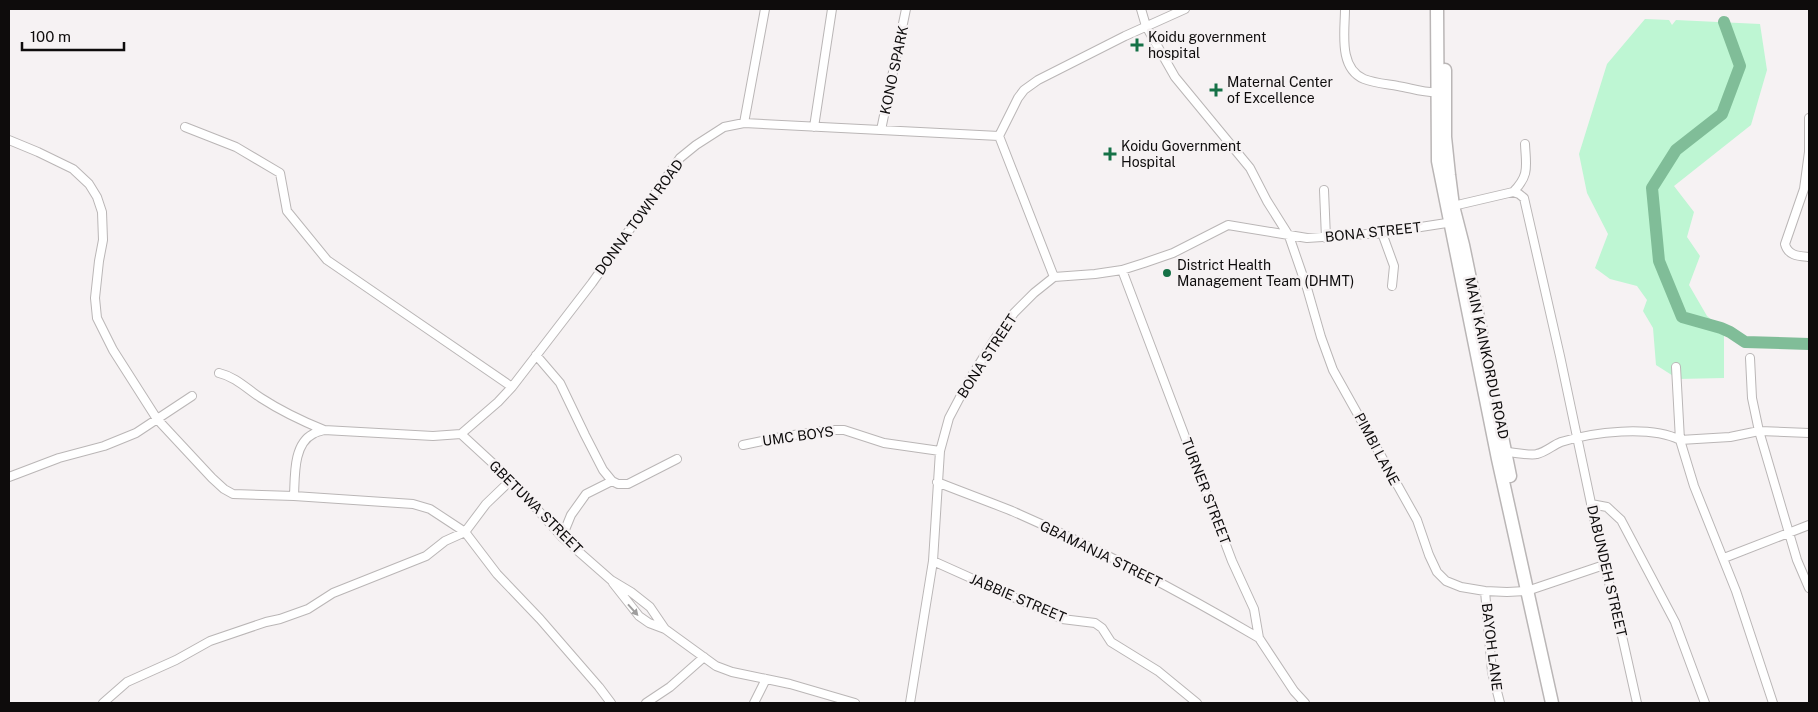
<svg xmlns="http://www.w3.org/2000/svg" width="1818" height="712" font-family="'Public Sans',sans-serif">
  <rect width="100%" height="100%" fill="#f6f2f3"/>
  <path fill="#bef6d3" d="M1645,19L1669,20L1672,25L1676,20L1760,24L1767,70L1751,125L1674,186L1694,212L1687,237L1700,256L1689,285L1707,316L1724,330V378L1678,379L1656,365L1653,328L1643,311L1647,300L1637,286L1610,279L1595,268L1608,234L1587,193L1579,154L1607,64Z"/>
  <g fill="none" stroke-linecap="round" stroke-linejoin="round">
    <path stroke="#80bd98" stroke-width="12" d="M1724,22L1740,66L1722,114L1676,150L1652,188L1659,261L1682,317L1721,328L1730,332L1745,342L1809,344"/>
    <g stroke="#bab6b6" stroke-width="10">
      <path id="street" d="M1141,9L1146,26L1175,77L1250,168L1267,201L1289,236L1307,288L1321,337L1333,370L1417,520L1429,555L1437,572L1446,581L1461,587L1485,591L1507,592L1527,591L1604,565
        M1345,9C1345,31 1338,68 1364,79C1374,83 1387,84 1398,86C1411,88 1427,94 1440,92
        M1809,118V152L1804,189L1785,244C1788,256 1799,256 1809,257
        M744,123L765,9
        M185,127L236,147L280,173L287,211L327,260L512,387
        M814,127L832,9
        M881,130L906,9
        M999,136L1018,98L1024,90L1038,80L1125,36L1185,9
        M999,136L1054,277
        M9,140L38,152L73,169L89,184L97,197L102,212L103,240L99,261L95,298L97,318L113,350L157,419L212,478L224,489L233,494L294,496L413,504L430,509L465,532L497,574L540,619L599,687L611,703
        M1324,190L1326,238
        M1513,192C1530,175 1526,166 1525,144
        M1453,206L1513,192L1519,194L1524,198L1560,356L1604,565L1614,600L1637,703
        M1382,233L1394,266L1392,286
        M1122,270L1232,561L1254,609L1259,638L1294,691L1305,703
        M536,355L560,383L585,435L603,470L612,481L618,484H628L677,459
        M1750,358L1752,398L1759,431L1797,560L1809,588
        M219,373C236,377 247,389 261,398C281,411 302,421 324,430
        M461,434L498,402L512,387L592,283L680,158L696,145L724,127L744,123L999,136
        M461,434L511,480L562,537L611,580L631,592L650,607L665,629
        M743,445L786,436L831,430H844L884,443L940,451
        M1506,452C1514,452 1530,456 1537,454C1546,452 1553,445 1561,442C1593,432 1650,425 1680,440L1676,367
        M9,477L59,458L104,446L136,433L192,396
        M937,482C962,492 987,501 1012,511C1097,548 1179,591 1259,638
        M294,496C295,477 293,444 313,434C316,432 320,431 324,430L433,436L461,434
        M1591,504L1607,507L1621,520L1675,622L1705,703
        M562,537L571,515L586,494L612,481
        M1724,558L1809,525
        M933,561L1062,619L1095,623L1102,628L1111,642L1158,671L1197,703
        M613,583L639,616L649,623L665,629L716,666L732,672L790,684L855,703
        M1485,591L1492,672L1500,703
        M103,703L127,682L176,660L210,641L266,622L280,619L308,609L333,593L426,556L445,541L465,532L486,504L511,480
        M646,703L670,687L704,657
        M754,703L766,679
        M910,703L933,561L940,451L949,418L968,382L996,337L1014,313L1034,293L1054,277L1095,274L1122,270L1144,263L1173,253L1228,225L1307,238L1382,233L1453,222
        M1773,703L1736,591L1694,486L1680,440L1730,437L1759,431L1809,433"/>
    </g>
    <g stroke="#bab6b6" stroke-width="15">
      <path id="primary" d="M1437,9L1438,161L1498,459L1552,703
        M1445,70V137L1449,175L1453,206L1463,245L1481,332
        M1498,417L1510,476"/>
    </g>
    <use href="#street" stroke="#fff" stroke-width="8"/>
    <use href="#primary" stroke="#fff" stroke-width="12"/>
  </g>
  <defs><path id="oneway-solid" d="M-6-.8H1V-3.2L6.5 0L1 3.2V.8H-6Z" transform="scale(1.25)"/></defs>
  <use fill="#9f9e9e" href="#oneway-solid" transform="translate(633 610) rotate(48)"/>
  <g fill="#157146" stroke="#f6f2f3" stroke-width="2">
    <path d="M1134.5 37.5h5v5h5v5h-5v5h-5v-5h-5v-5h5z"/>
    <path d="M1213.5 82.5h5v5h5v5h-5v5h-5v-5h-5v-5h5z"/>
    <path d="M1107.5 146.5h5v5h5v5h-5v5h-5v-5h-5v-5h5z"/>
    <circle cx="1167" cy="273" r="5"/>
  </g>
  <g text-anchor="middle" stroke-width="5" stroke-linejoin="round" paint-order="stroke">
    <g font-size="14" fill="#0e0c0c" stroke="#f6f2f3" text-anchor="start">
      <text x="1148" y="42">Koidu government<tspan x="1148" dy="16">hospital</tspan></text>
      <text x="1227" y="87">Maternal Center<tspan x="1227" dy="16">of Excellence</tspan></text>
      <text x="1121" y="151">Koidu Government<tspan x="1121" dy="16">Hospital</tspan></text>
      <text x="1177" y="270">District Health<tspan x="1177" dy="16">Management Team (DHMT)</tspan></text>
    </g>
    <g font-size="14" fill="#0e0c0c" stroke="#f6f2f3">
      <text transform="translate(894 70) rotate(-78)" y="5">KONO SPARK</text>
      <text transform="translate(639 217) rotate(-54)" y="5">DONNA TOWN ROAD</text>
      <text transform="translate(1373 232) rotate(-6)" y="5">BONA STREET</text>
      <text transform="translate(987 356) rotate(-57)" y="5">BONA STREET</text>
      <text transform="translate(1487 358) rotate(78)" y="5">MAIN KAINKORDU ROAD</text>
      <text transform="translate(798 436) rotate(-8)" y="5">UMC BOYS</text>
      <text transform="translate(1377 449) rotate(62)" y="5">PIMBI LANE</text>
      <text transform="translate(1206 491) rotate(69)" y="5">TURNER STREET</text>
      <text transform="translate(536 507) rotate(45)" y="5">GBETUWA STREET</text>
      <text transform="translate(1101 554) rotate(26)" y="5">GBAMANJA STREET</text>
      <text transform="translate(1607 571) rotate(77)" y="5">DABUNDEH STREET</text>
      <text transform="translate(1018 598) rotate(23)" y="5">JABBIE STREET</text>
      <text transform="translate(1492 647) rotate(83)" y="5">BAYOH LANE</text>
    </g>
  </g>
  <rect width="1818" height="712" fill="none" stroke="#0e0c0c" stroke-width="20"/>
  <path d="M22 42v8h102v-8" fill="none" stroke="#0e0c0c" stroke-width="2.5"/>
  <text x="30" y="42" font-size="15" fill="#0e0c0c" stroke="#f6f2f3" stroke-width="4" paint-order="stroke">100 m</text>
</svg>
